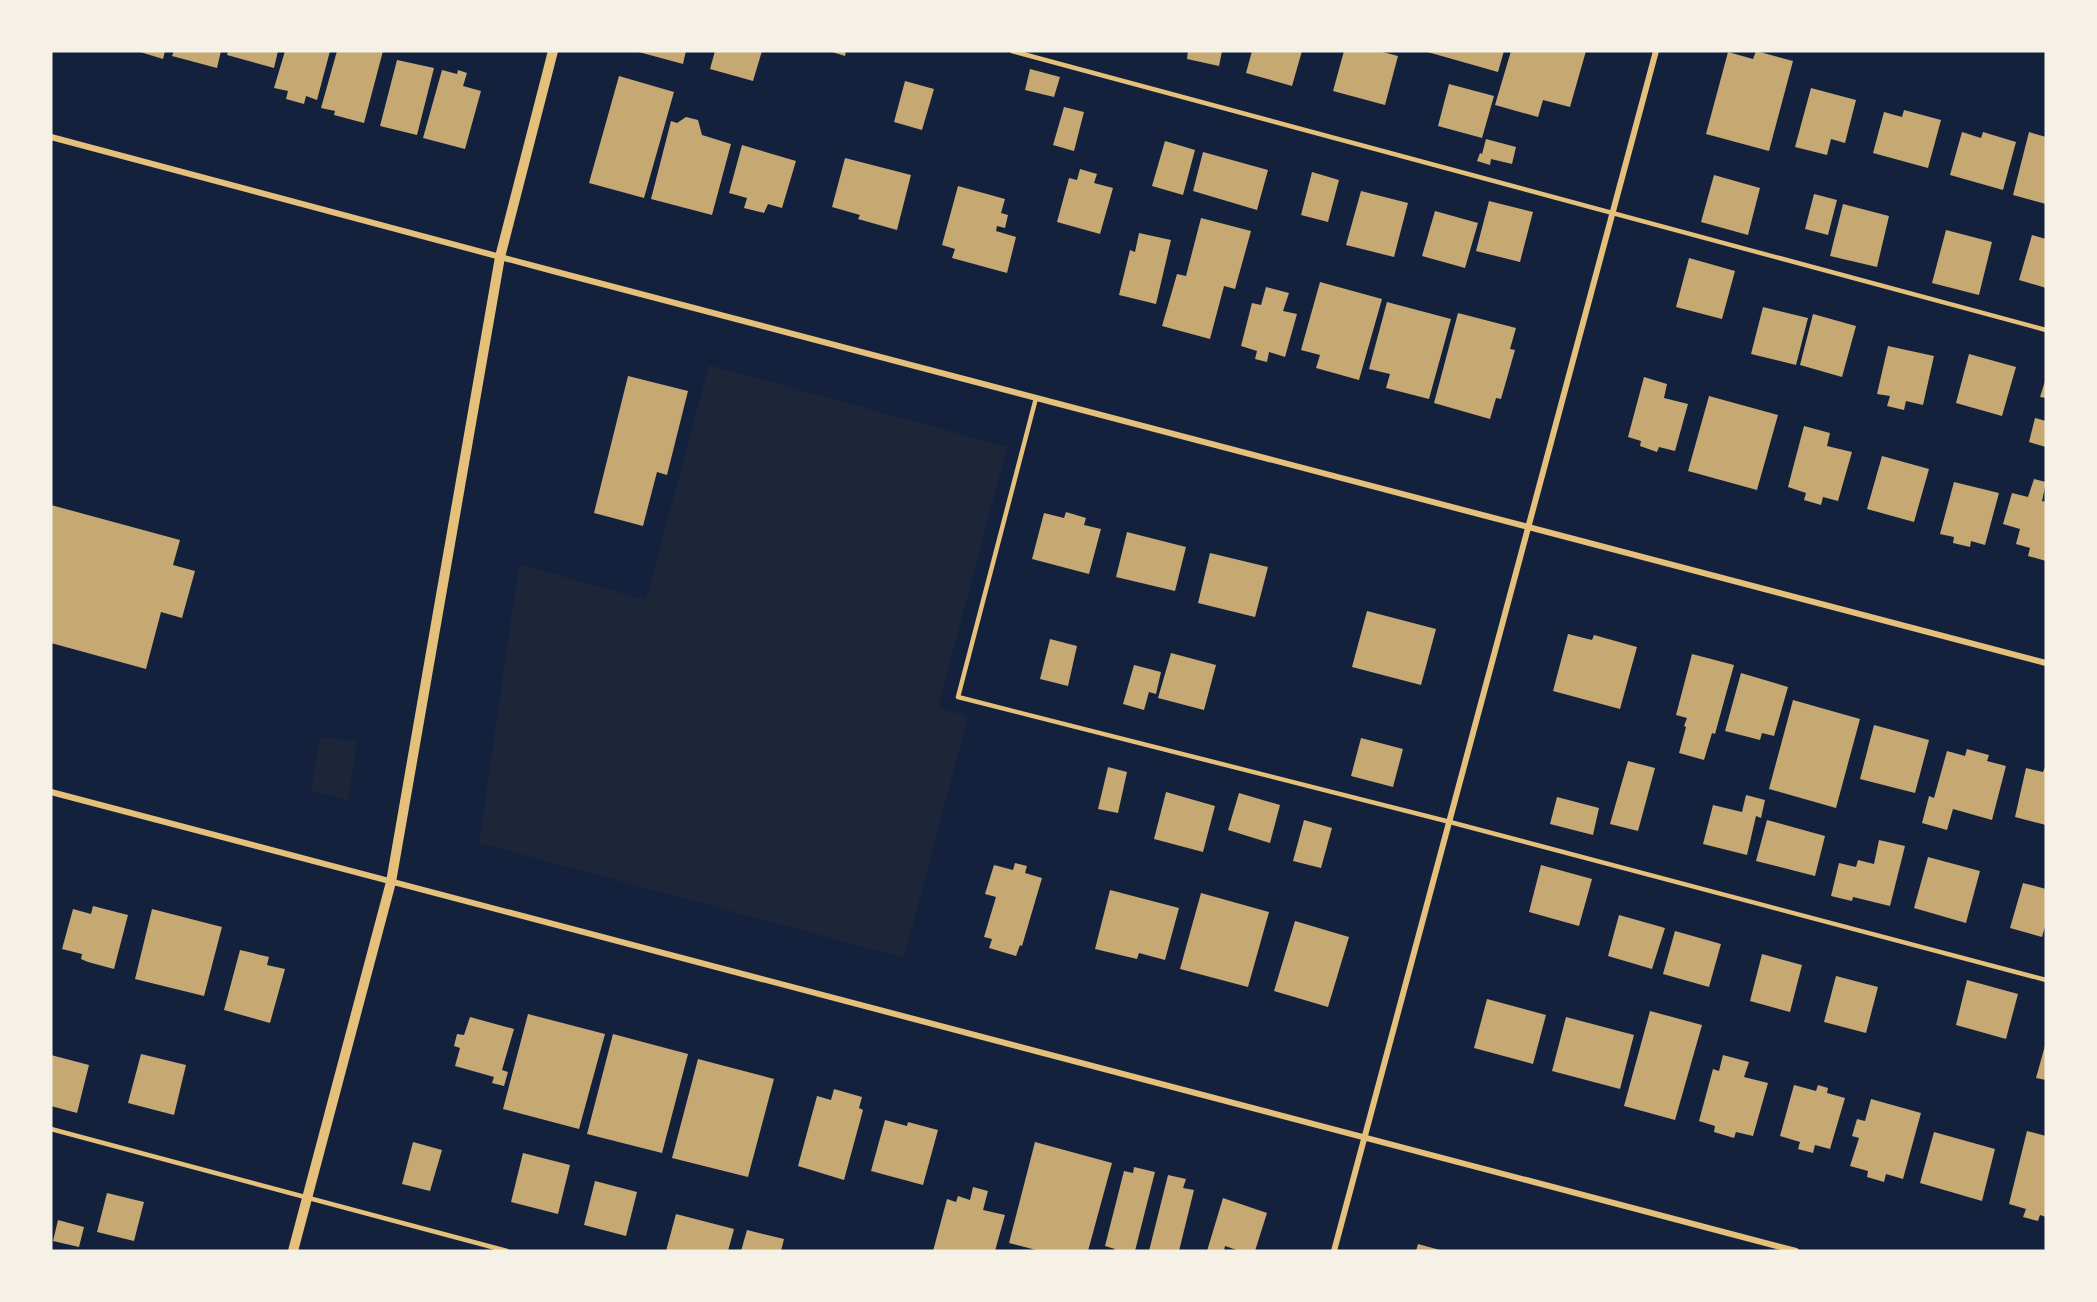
<svg xmlns="http://www.w3.org/2000/svg" width="2097" height="1302" font-family="Montserrat,sans-serif">
  <rect width="100%" height="100%" fill="#14213d"/>
  <path fill="#1d2539" d="M709,365L1007,447L938,708L968,716L904,958L479,843L519,564L646,600Z
    M320,737L357,742L348,800L311,791Z"/>
  <path fill="#c6a872" d="M137,51H165L163,59Z
    M174,51H221L217,68L172,56Z
    M228,51H278L274,68L227,55Z
    M285,51H330L317,100L306,96L304,104L286,99L288,91L274,88Z
    M337,51H383L364,123L334,115L335,111L321,108Z
    M635,51H686L683,64Z
    M715,51H762L753,81L710,69Z
    M829,51H846L845,56Z
    M1188,51H1222L1219,66L1187,59Z
    M1252,51H1302L1292,86L1246,73Z
    M1344,51H1379L1398,56L1385,105L1333,91Z
    M1424,51H1504L1498,72Z
    M1511,51H1586L1570,107L1543,100L1538,117L1495,105Z
    M1756,51L1793,61L1769,151L1706,134L1728,52L1753,59Z
    M397,60L434,68L417,135L380,126Z
    M1030,69L1060,77L1054,97L1025,90Z
    M442,70L457,74L458,70L467,73L463,86L481,91L465,149L423,138Z
    M619,76L674,92L644,198L589,183Z
    M905,81L934,89L922,130L894,122Z
    M1449,84L1494,96L1482,138L1438,126Z
    M1811,88L1856,100L1845,143L1831,139L1827,155L1795,147Z
    M1064,107L1084,112L1074,151L1053,145Z
    M1904,110L1941,120L1928,168L1873,153L1884,112L1902,117Z
    M686,117L698,120L702,135L731,144L712,215L651,199L671,121L677,123Z
    M1962,132L1981,138L1983,132L2016,142L2003,190L1950,175Z
    M2029,132L2046,137V204L2013,195Z
    M1486,139L1516,147L1512,164L1491,159L1490,165L1477,161L1480,153L1482,154Z
    M1165,141L1195,150L1183,195L1152,186Z
    M742,145L796,161L782,208L768,204L764,213L744,208L747,198L729,193Z
    M1203,152L1268,170L1257,210L1193,191Z
    M845,158L911,175L897,230L858,219L860,215L832,207Z
    M1080,169L1097,174L1094,183L1113,188L1100,234L1057,222L1069,178L1077,180Z
    M1312,172L1339,180L1328,222L1301,215Z
    M1714,175L1760,188L1748,235L1701,222Z
    M958,186L1005,199L1001,213L1008,215L1005,228L997,226L996,231L1016,237L1007,273L952,258L955,249L942,245Z
    M1361,191L1408,203L1394,257L1346,245Z
    M1814,194L1837,200L1828,235L1805,229Z
    M1489,201L1533,212L1520,262L1476,251Z
    M1843,204L1889,216L1877,267L1830,256Z
    M1435,211L1478,223L1465,268L1422,256Z
    M1201,218L1251,231L1235,289L1224,286L1210,339L1162,326L1177,274L1186,276Z
    M1946,230L1992,242L1979,295L1932,283Z
    M1139,233L1171,240L1156,304L1119,295L1130,250L1135,252Z
    M2032,235L2046,239V288L2019,280Z
    M1689,258L1735,271L1722,319L1676,307Z
    M1320,282L1382,299L1359,380L1316,368L1320,355L1301,350Z
    M1266,287L1289,293L1283,311L1297,314L1285,357L1269,352L1267,362L1255,359L1257,351L1241,346L1252,303L1261,305Z
    M1387,302L1451,319L1429,399L1386,388L1390,374L1369,369Z
    M1763,307L1808,318L1796,365L1751,354Z
    M1458,313L1516,328L1510,349L1515,350L1501,399L1496,398L1490,419L1434,403Z
    M1813,314L1856,326L1842,377L1800,365Z
    M1888,346L1934,356L1923,405L1906,401L1904,410L1887,406L1890,396L1877,394Z
    M1969,354L2016,367L2002,416L1956,403Z
    M628,376L688,391L667,475L657,472L643,526L594,513Z
    M1644,377L1667,384L1664,398L1688,404L1675,451L1659,447L1657,452L1640,446L1641,441L1628,437Z
    M2046,378V398L2040,397Z
    M1709,396L1778,415L1757,490L1688,471Z
    M2035,418L2046,421V447L2029,442Z
    M1804,426L1830,433L1827,446L1852,452L1838,501L1823,497L1821,505L1804,500L1806,493L1788,487Z
    M1882,456L1929,469L1914,522L1867,509Z
    M2034,479L2046,482L2042,501L2046,502V561L2028,556L2030,548L2016,544L2020,529L2003,524L2012,493L2028,497Z
    M1954,482L1999,493L1985,545L1971,541L1970,547L1953,543L1954,537L1940,534Z
    M51,505L180,540L173,565L195,571L182,618L161,612L146,669L51,643Z
    M1066,512L1086,518L1084,525L1101,529L1089,574L1032,559L1044,513L1064,518Z
    M1127,532L1186,547L1175,591L1116,577Z
    M1210,553L1268,567L1255,617L1198,603Z
    M1367,611L1436,629L1421,685L1352,667Z
    M1568,634L1592,640L1594,635L1637,647L1620,709L1553,691Z
    M1050,639L1077,646L1068,686L1040,679Z
    M1171,653L1216,665L1204,710L1158,698Z
    M1692,654L1734,665L1715,734L1712,733L1704,760L1679,753L1686,727L1684,726L1687,718L1676,715Z
    M1134,665L1161,672L1156,694L1149,692L1144,710L1123,704Z
    M1741,673L1788,687L1774,736L1762,733L1760,740L1725,731Z
    M1793,700L1860,719L1836,808L1769,789Z
    M1874,725L1929,740L1915,793L1860,779Z
    M1361,738L1403,749L1393,787L1351,776Z
    M1967,749L1989,755L1987,761L2006,766L1992,820L1953,809L1947,830L1922,823L1929,796L1934,798L1947,751L1965,756Z
    M1628,761L1655,768L1638,831L1610,824Z
    M2046,764V825L2015,817L2026,768L2043,772Z
    M1108,767L1127,772L1118,813L1098,809Z
    M1166,792L1215,806L1203,852L1154,839Z
    M1239,793L1280,805L1270,843L1228,830Z
    M1746,795L1765,800L1761,818L1756,816L1747,855L1703,844L1713,805L1742,812Z
    M1557,797L1599,808L1593,835L1550,824Z
    M1304,820L1332,828L1321,868L1293,861Z
    M1767,820L1825,836L1815,876L1756,861Z
    M1879,840L1905,846L1890,906L1853,897L1852,901L1831,896L1839,863L1856,867L1858,860L1874,864Z
    M1928,857L1980,871L1966,923L1914,908Z
    M1015,863L1027,866L1025,873L1042,878L1022,946L1020,945L1016,956L989,948L992,939L984,937L996,897L985,894L994,865L1013,870Z
    M1541,865L1592,879L1579,926L1529,912Z
    M2023,883L2046,889V923L2042,937L2010,928Z
    M1110,890L1179,908L1165,960L1139,953L1137,959L1095,949Z
    M1201,893L1269,912L1248,987L1180,969Z
    M93,906L128,915L114,969L88,962L81,959L82,954L62,949L73,909L91,914Z
    M152,909L222,927L204,996L135,979Z
    M1619,915L1665,928L1652,969L1608,956Z
    M1295,921L1349,937L1328,1007L1274,991Z
    M1675,931L1721,944L1709,987L1663,974Z
    M240,950L269,957L267,965L285,969L270,1023L224,1010Z
    M1762,954L1802,965L1790,1012L1750,1001Z
    M1836,976L1878,987L1866,1033L1824,1022Z
    M1967,980L2018,994L2006,1039L1956,1025Z
    M1487,999L1546,1015L1533,1064L1474,1048Z
    M1650,1011L1702,1025L1675,1120L1624,1106Z
    M528,1014L605,1034L579,1129L503,1109Z
    M470,1017L514,1029L502,1070L508,1072L504,1086L492,1083L494,1077L455,1066L460,1048L454,1046L457,1034L464,1035Z
    M1566,1017L1634,1035L1620,1089L1552,1071Z
    M613,1034L688,1054L662,1153L587,1134Z
    M2046,1042V1080L2036,1078Z
    M141,1054L186,1065L174,1115L128,1103Z
    M51,1055L89,1065L77,1113L51,1106Z
    M1723,1055L1749,1062L1744,1077L1768,1083L1753,1136L1736,1132L1734,1138L1714,1132L1715,1126L1699,1121L1713,1069L1719,1071Z
    M698,1059L774,1079L748,1177L672,1158Z
    M1794,1085L1816,1091L1818,1085L1828,1088L1827,1093L1845,1098L1830,1149L1815,1145L1813,1153L1798,1149L1800,1142L1780,1136Z
    M834,1089L862,1097L859,1108L863,1110L844,1180L798,1166L817,1096L831,1100Z
    M1871,1099L1921,1113L1903,1179L1886,1174L1884,1182L1867,1177L1868,1171L1850,1166L1859,1138L1852,1136L1857,1119L1865,1121Z
    M885,1120L907,1126L908,1122L938,1130L923,1185L871,1171Z
    M2027,1131L2046,1136V1217L2040,1215L2038,1221L2023,1217L2026,1209L2009,1204Z
    M1934,1132L1995,1149L1982,1201L1920,1183Z
    M413,1142L442,1150L430,1191L402,1184Z
    M1035,1142L1112,1163L1088,1251H1040L1009,1243Z
    M523,1153L570,1165L558,1214L511,1202Z
    M1134,1167L1155,1172L1135,1251H1114L1115,1249L1105,1246L1124,1171L1133,1173Z
    M1168,1175L1186,1179L1183,1188L1194,1190L1179,1251H1149Z
    M595,1181L637,1192L626,1236L584,1225Z
    M973,1187L988,1191L983,1210L1005,1215L995,1251H933L947,1199L956,1202L958,1196L970,1200Z
    M107,1193L144,1202L134,1241L97,1232Z
    M1223,1198L1267,1213L1255,1251H1240L1225,1246L1224,1251H1207Z
    M676,1214L734,1229L728,1251H666Z
    M58,1220L84,1227L79,1247L53,1241Z
    M747,1230L784,1239L781,1251H741Z
    M1418,1244L1440,1250L1439,1251H1416Z"/>
  <g fill="none" stroke-linecap="round" stroke-linejoin="round">
    <path stroke="#e5c07b" stroke-width="4.5" d="M1012,51L2046,330
      M1036,398L958,697L1450,822L2046,980
      M51,1129L507,1251"/>
    <path stroke="#e5c07b" stroke-width="6" d="M51,137L553,271L2046,663
      M51,792L1796,1251
      M1334,1251L1656,51"/>
    <path stroke="#e5c07b" stroke-width="10" d="M293,1251L391,882L500,257L553,51"/>
  </g>
  <rect width="2097" height="1302" fill="none" stroke="#f6f1e7" stroke-width="105"/>
</svg>
